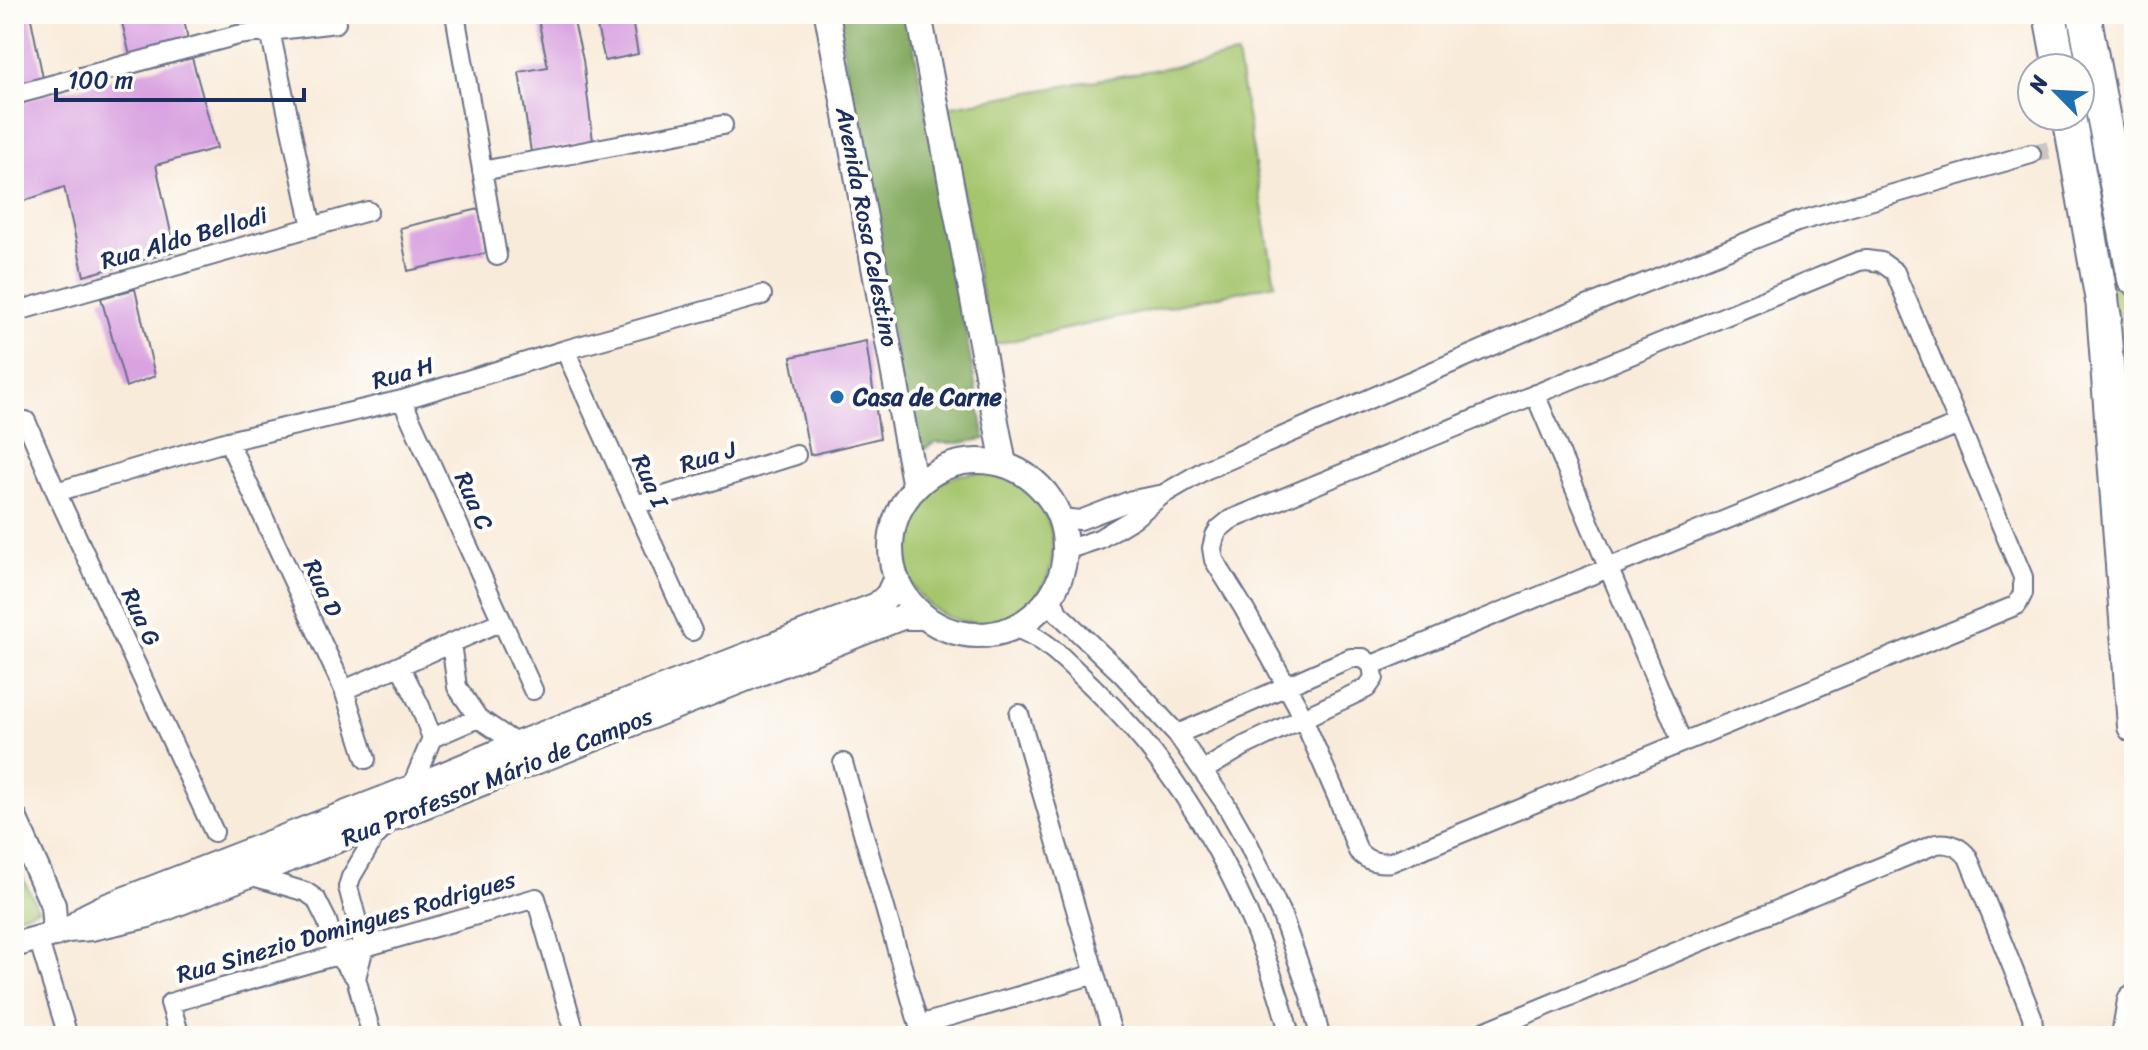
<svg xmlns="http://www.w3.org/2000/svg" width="2148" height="1050" font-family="Sriracha,sans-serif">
  <rect width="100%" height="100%" fill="#fdfcf7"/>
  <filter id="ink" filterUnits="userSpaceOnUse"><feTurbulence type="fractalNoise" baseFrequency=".0125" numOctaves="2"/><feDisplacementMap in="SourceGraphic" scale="16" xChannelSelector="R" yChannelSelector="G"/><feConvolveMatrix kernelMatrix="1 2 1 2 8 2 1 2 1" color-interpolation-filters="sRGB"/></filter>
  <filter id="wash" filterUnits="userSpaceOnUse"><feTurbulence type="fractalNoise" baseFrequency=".006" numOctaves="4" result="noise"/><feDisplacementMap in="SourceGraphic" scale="32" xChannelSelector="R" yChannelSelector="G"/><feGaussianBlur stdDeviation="1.8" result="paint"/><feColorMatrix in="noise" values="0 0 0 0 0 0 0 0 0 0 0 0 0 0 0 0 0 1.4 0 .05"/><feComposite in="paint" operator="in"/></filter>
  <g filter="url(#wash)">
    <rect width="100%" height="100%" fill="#f9ebda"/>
    <path fill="#a6c66e" stroke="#607a66" stroke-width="2" d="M2061,14H2076L2134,358V450L2109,281L2080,116V68H2071Z
      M1237,55L1275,284L991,345L947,107Z
      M903 548a75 75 0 1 1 150 0a75 75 0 1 1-150 0Z
      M14,859L38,909L14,917Z"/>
    <path fill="#84ab61" stroke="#506d60" stroke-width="2" d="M837,14H908L985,439L960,443H935L913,456Z"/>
    <g id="blocks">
      <path fill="#d9a2e1" d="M14,14H30L43,78L14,88Z
        M120,14H183L188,40L130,56Z
        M241,14H276L277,19L243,25Z
        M537,14H572L583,60L593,141L531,152L519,72L548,67Z
        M594,14H631L638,54L605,61Z
        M192,58L217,148L156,165L175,251L84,276L64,187L18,203L14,196V105L47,94L77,88Z
        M479,209L486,253L408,271L400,228Z
        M135,289L155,376L126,387L101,298Z
        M866,341L880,438L810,455L791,357Z"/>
    </g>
  </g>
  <g filter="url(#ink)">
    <use href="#blocks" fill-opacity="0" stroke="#697189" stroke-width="2"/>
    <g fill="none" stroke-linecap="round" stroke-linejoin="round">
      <path stroke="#cdc5c1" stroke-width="18" stroke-dasharray="18 9" stroke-linecap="butt" d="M2031,154L2134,132"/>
      <g stroke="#697189" stroke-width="22">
        <path id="street" d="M455,14L497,256
          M270,31L312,227
          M14,95L238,35L336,23
          M482,171L723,125
          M1866,260L1881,262L1895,272L2023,577V593L2017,605L1391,862C1377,864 1367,861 1358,851L1339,801L1297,705L1243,607L1214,560L1212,548L1215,536L1219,529L1230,520L1859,261Z
          M14,312L368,211
          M565,350L692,631
          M1535,394L1682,742
          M402,400L533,690
          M26,421L56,492L214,832
          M228,441L344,690L366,759
          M56,492L228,441L402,400L565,350L762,295
          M635,505L796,455
          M1061,518L1080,520L1132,500L1159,495
          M1066,550L1099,539L1134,518L1162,495L1205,470L1549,321L1797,222L2031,154
          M1051,596L1058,613L1123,675L1177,734L1225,803L1249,845L1282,916L1310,996L1320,1036
          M1015,627C1022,631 1031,634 1037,638C1057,650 1075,670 1092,686C1191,781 1256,904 1290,1036
          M451,643L457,687L478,718
          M1372,665L1959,424
          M400,666L420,706L432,738
          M344,690L502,621
          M1019,714L1113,1036
          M1177,734C1236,710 1293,682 1351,658H1363L1372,665L1374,678L1367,688L1244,746L1204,770
          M843,763L922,1036
          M411,788L432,738L478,718L517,744L520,753
          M249,875L306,892L316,899L327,921L337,955L356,978L372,1036
          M38,938L68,1036
          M356,978L364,947L348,887L351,877L374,838L391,821
          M919,1025L1095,974
          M180,1036L170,1003L536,898L576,1036
          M1474,1036L1936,844C1949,842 1959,846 1968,857L2032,1016L2034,1036"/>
      </g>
      <g stroke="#697189" stroke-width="28">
        <path id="secondary" d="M827,14L915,487
          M919,14L1004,464
          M891 548a87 87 0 1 1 174 0a87 87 0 1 1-174 0Z
          M14,817L53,905L55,934
          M75,925L86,916L102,908L411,788L517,744L877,605L888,595L896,578
          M14,945L68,930L91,928L148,915L902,617H924"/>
      </g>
      <g stroke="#697189" stroke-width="36">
        <path id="highway" d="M2050,14L2060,68
          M2084,14L2134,279
          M2069,116L2105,318
          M2102,297L2134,726
          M2128,1036L2134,1001"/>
      </g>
      <use href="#street" stroke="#fff" stroke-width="18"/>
      <use href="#secondary" stroke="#fff" stroke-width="24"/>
      <use href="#highway" stroke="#fff" stroke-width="32"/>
    </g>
  </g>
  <circle fill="#1f6fb2" stroke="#fdfcf7" stroke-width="3" cx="837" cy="397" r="8"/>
  <g text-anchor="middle" stroke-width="8" stroke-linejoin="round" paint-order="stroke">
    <g font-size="24" fill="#1b2f5e" stroke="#fdfcf7">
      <text transform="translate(867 227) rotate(79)" y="8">Avenida Rosa Celestino</text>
      <text transform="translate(184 238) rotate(-16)" y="8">Rua Aldo Bellodi</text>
      <text transform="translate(403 373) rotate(-16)" y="8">Rua H</text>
      <text transform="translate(708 457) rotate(-17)" y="8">Rua J</text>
      <text transform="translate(650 481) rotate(66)" y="8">Rua I</text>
      <text transform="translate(474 501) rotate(66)" y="8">Rua C</text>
      <text transform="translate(323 588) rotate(65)" y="8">Rua D</text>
      <text transform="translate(141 617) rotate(65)" y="8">Rua G</text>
      <text transform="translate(497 777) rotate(-22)" y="8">Rua Professor Mário de Campos</text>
      <text transform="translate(346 927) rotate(-16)" y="8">Rua Sinezio Domingues Rodrigues</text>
    </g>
    <g font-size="24" font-weight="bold" fill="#1b2f5e" stroke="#fdfcf7" text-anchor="start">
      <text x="853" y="405">Casa de Carne</text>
    </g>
  </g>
  <rect width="2148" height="1050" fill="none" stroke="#fdfcf7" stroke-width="48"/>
  <g transform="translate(2056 92) rotate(294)"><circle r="38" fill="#fdfcf7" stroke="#a3aaba" stroke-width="2"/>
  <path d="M0-6L14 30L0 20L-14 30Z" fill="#1f6fb2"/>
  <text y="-12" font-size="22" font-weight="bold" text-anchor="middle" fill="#1b2f5e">N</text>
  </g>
  <path d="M56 88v12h248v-12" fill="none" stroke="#1b2f5e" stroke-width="4"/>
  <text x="68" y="88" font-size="24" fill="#1b2f5e" stroke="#fdfcf7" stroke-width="6" paint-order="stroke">100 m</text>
</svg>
